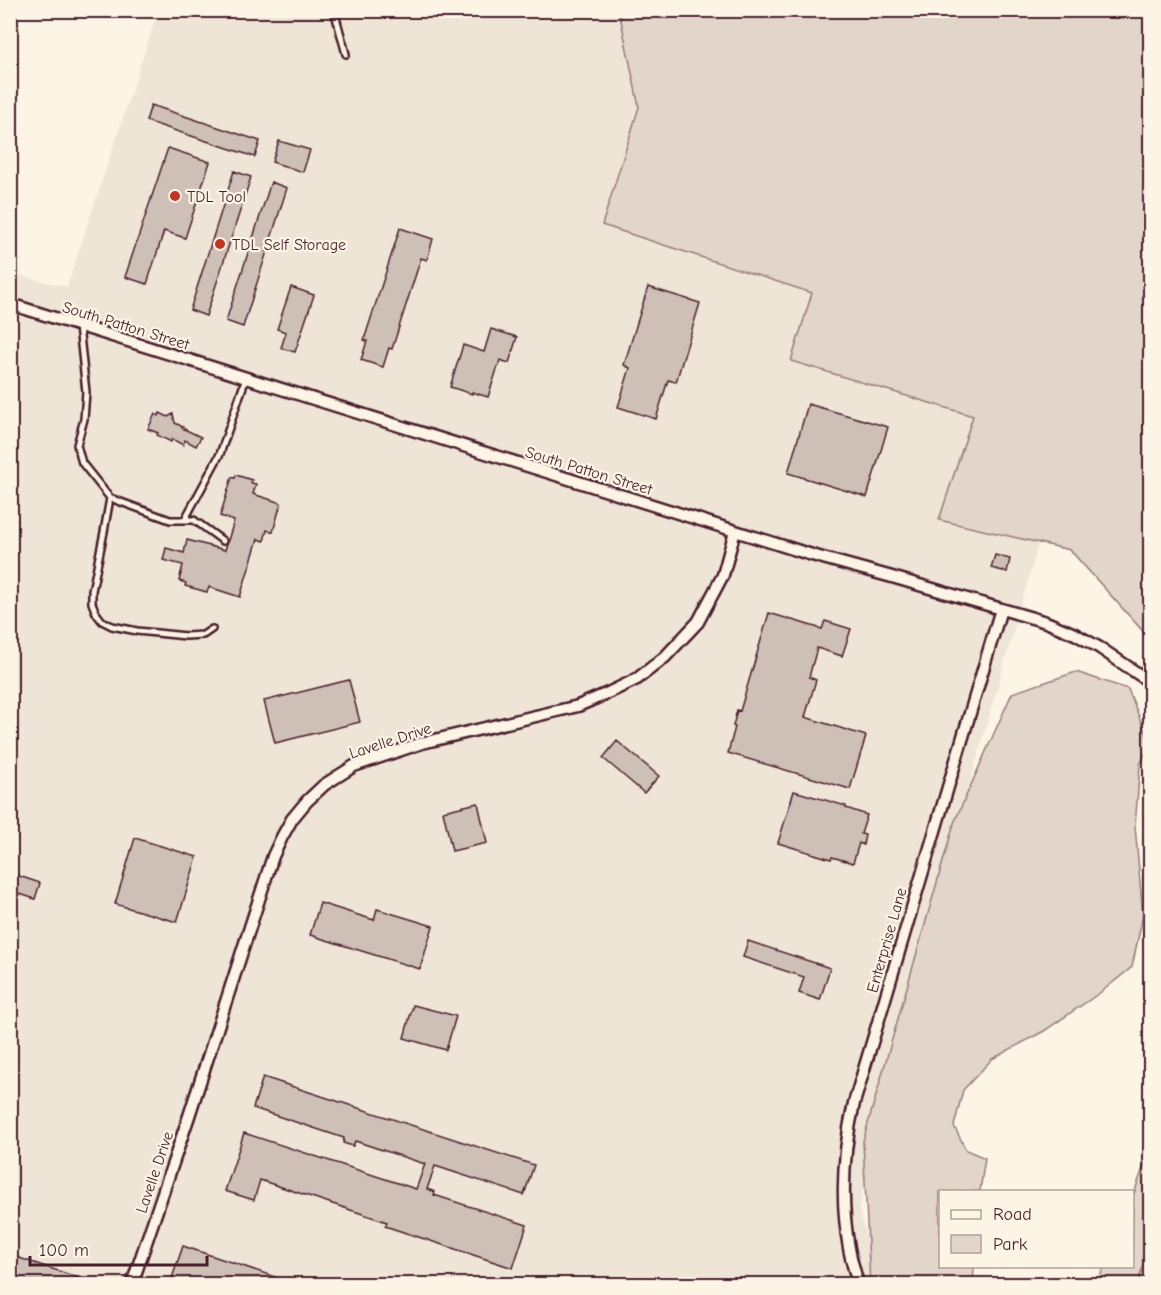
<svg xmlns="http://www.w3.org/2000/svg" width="1161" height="1295" font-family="'Comic Neue',sans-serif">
  <rect width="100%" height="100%" fill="#fcf5e5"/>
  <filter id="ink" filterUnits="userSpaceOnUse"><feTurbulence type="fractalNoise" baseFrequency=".0167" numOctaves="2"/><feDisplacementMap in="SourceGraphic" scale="12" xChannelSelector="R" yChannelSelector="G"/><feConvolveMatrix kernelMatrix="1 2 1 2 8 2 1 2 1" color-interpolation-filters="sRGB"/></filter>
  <g filter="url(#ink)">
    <path fill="#eee5d7" d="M158,11H619L639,106L602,225L812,293L791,361L973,415L939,519L1039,542L884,1083L859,1210L880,1284H11L10,273L67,287Z"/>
    <path fill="#e2d5ca" stroke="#967a7a" stroke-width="1.5" d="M619,11H1150V639L1070,550L939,520L973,416L791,361L812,293L602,225L639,107Z
      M1076,672L1128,689L1150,744L1140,765L1135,826L1143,915L1132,967L1101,992L1044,1031L992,1059L963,1090L954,1126L966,1150L985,1158L980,1191L940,1192V1266L974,1267L973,1284H870L863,1141L954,823L1012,693Z
      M1150,1149V1245L1144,1262L1138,1284H1097L1104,1267L1132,1266L1133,1196Z"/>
    <path fill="#cfc0b7" stroke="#4a1f2b" stroke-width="1.5" d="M151,105L260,141L255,157L146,121Z
      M279,141L310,150L303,172L272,162Z
      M168,148L210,162L185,238L164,231L147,284L125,277Z
      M234,171L251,177L206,316L190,310Z
      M271,182L287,188L243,327L226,321Z
      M400,228L433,239L427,260L421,258L392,349L389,348L383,367L361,360L367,341L364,340Z
      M291,287L314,295L295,352L281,348L286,332L277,329Z
      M648,287L700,303L676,382L668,380L656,419L618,407L630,368L624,365Z
      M491,329L517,337L509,363L500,360L488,397L472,392V394L450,387L463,345L484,352Z
      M808,404L888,427L867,497L788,473Z
      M160,413L168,417L173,414L175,423L183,427L182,428L201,437L196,446L185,440L183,445L172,439L171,442L157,435L158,433L148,429L155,414L159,416Z
      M236,475L252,480L251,483L256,484L253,494L281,503L273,532L267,530L264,541L258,539L240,597L209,587L207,592L185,586L186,583L179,581L183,565L163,560L166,548L184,553L187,540L225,550L234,521L220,516L232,477L235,478Z
      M995,555L1010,559L1007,572L991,568Z
      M769,613L822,629L825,621L851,629L842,656L817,648L809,677L816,680L805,717L866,736L850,789L728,753L735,727L733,726L737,710L740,711Z
      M349,680L360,722L275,743L264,701Z
      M617,741L659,776L644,793L603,758Z
      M794,791L846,806V808L867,815L861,834L865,835L863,845L859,843L853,863L832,857L831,859L778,843Z
      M478,803L487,843L452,851L443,811Z
      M135,838L197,857L177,922L115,904Z
      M16,875L40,883L35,899L11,891Z
      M320,903L374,920L377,909L433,926L420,969L310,935Z
      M748,941L830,968L820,1000L799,993L804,977L743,957Z
      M413,1005L456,1016L446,1050L404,1038Z
      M263,1077L534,1165L524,1195L435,1166L427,1189L435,1192L434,1195L527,1225L513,1268L385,1226L387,1222L260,1180L254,1200L225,1191L244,1133L416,1189L425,1164L355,1141L353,1146L343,1143L344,1138L253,1108Z
      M183,1246L293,1283L292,1284H170Z
      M10,1255L95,1283V1284H10Z"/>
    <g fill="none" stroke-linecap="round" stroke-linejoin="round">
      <g stroke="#4a1f2b" stroke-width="10">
        <path id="service" d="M334,10L346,54
          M79,326L86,392L84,419L77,445L82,463L110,498L170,520H194L223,541
          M110,498L104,532L92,591V603L96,613L102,621L112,626L137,631L186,636L203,635L212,629
          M185,519L220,454L246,378"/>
      </g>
      <g stroke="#4a1f2b" stroke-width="15">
        <path id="minor" d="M10,304L812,555L892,577L1046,622L1075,634L1100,648L1150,682
          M132,1284L189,1116L273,856L282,837L292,819L307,801L324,785L354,766L422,743L578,706L608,693L637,679L665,657L698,622L723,575L735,531
          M858,1284C855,1272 851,1260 849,1248C840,1199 843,1152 854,1103L1001,609"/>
      </g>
      <use href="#service" stroke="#fcf5e5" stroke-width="5"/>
      <use href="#minor" stroke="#fcf5e5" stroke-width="10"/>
    </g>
  </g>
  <g fill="#c8321e" stroke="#fcf5e5" stroke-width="2">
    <circle cx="175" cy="196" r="6"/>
    <circle cx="220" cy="244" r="6"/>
  </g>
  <g text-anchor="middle" stroke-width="4.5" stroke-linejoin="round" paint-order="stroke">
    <g font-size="16" fill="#4a1f2b" stroke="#fcf5e5" text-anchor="start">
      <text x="187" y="202">TDL Tool</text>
      <text x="232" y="250">TDL Self Storage</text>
    </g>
    <g font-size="16" fill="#4a1f2b" stroke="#fcf5e5">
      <text transform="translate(126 325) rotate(17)" y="6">South Patton Street</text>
      <text transform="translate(589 470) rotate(17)" y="6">South Patton Street</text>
      <text transform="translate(390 740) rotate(-18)" y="6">Lavelle Drive</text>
      <text transform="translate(886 940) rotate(-74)" y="6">Enterprise Lane</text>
      <text transform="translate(154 1172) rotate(-71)" y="6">Lavelle Drive</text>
    </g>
  </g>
  <rect width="1161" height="1295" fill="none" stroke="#fcf5e5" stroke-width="36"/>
  <rect x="18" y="18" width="1125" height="1259" fill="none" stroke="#4a1f2b" stroke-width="2" filter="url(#ink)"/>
  <rect x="939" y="1190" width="195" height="78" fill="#fcf5e5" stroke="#b59f9b" stroke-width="1.5"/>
  <rect x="951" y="1210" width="30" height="9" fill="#fcf5e5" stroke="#b59f9b" stroke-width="1.5"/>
  <text x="993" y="1220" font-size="18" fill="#4a1f2b">Road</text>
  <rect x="951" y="1235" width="30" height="18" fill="#e2d5ca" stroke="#b59f9b" stroke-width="1.5"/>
  <text x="993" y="1250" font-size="18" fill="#4a1f2b">Park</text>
  <path d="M30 1256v9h177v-9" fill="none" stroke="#4a1f2b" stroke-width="3"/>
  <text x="39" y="1256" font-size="18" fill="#4a1f2b" stroke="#fcf5e5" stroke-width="4.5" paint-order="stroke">100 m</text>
</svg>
